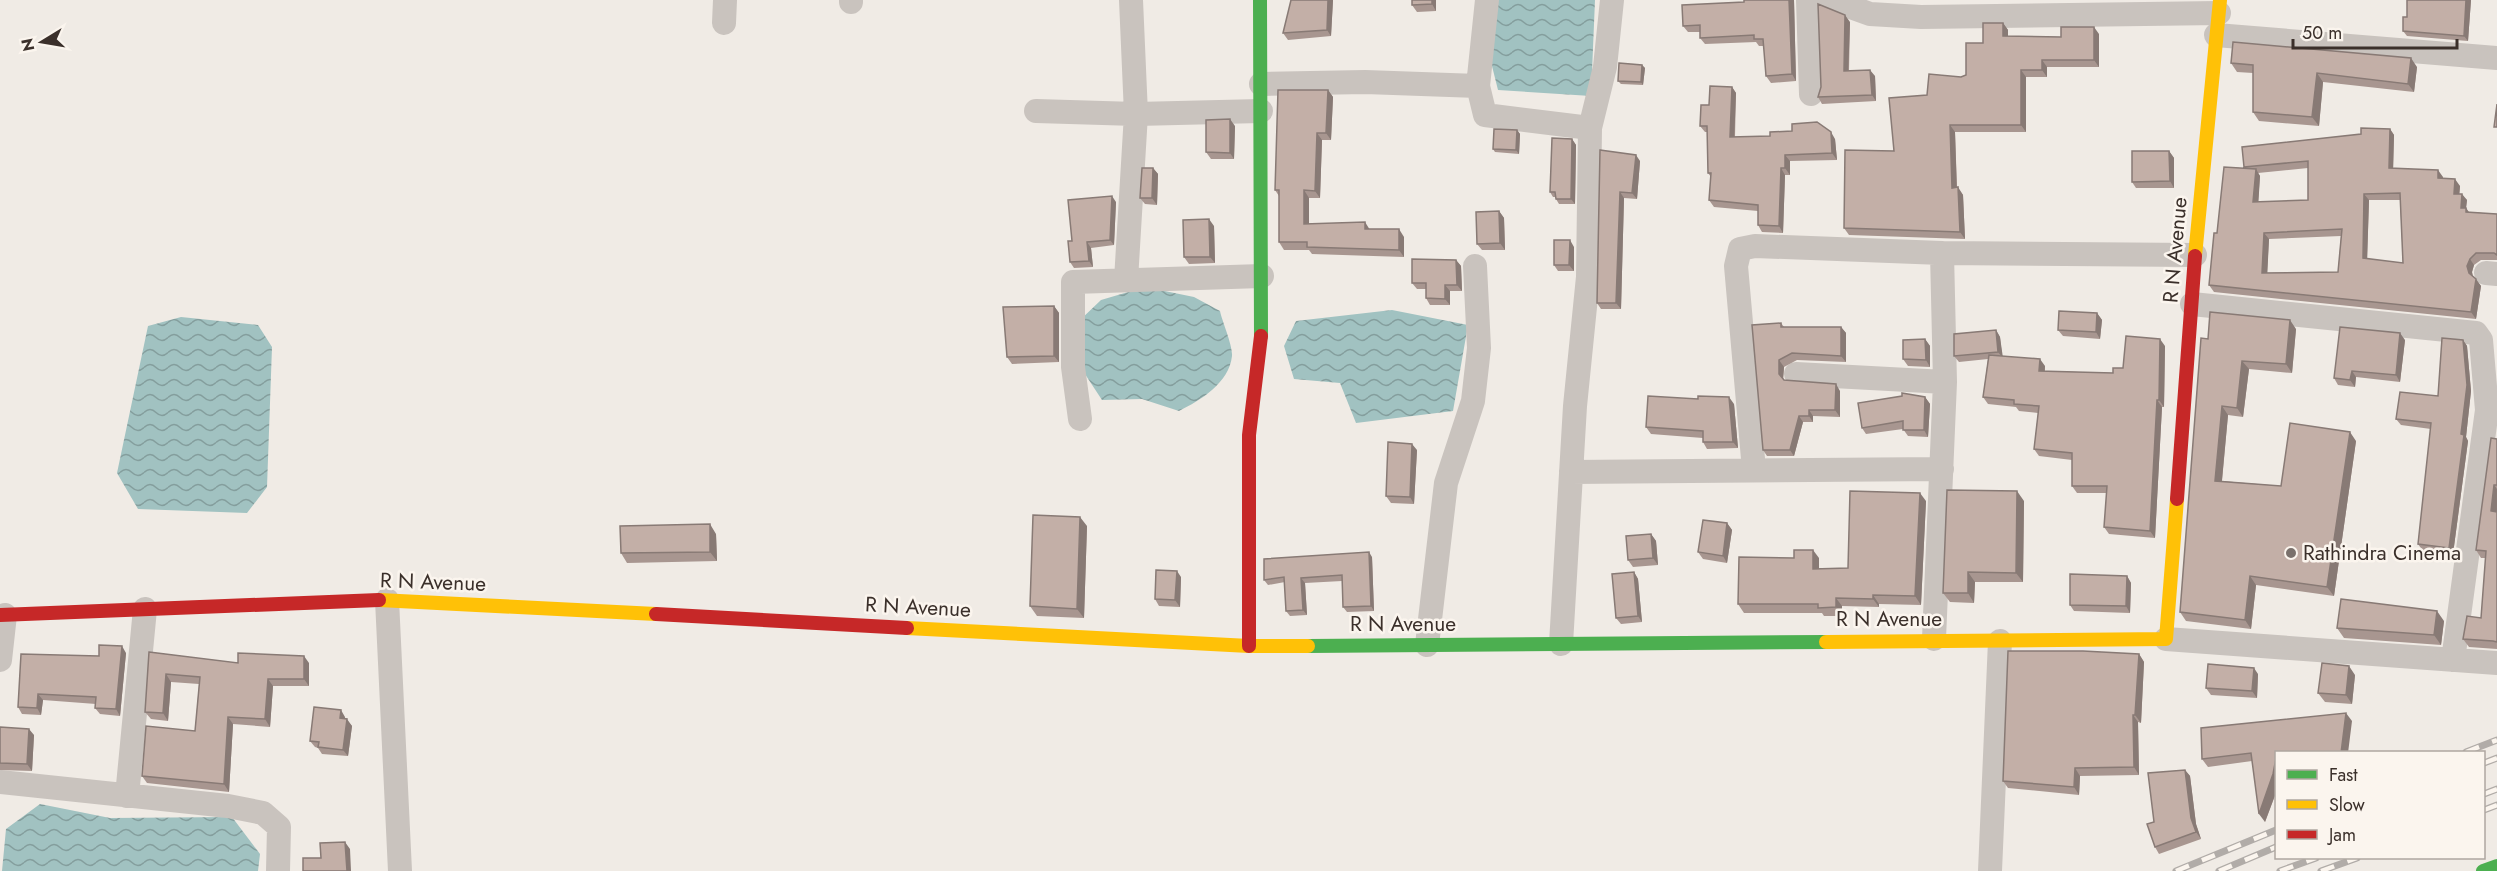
<svg xmlns="http://www.w3.org/2000/svg" width="2497" height="871" font-family="Jost,sans-serif">
  <defs>
    <pattern id="water-waves" width="16" height="10" patternUnits="userSpaceOnUse" patternTransform="scale(1.5)"><rect width="16" height="10" fill="#a1c2c1"/><path d="M0 5q4-4 8 0t8 0" fill="none" stroke="#849e9d"/></pattern>
  </defs>
  <rect width="100%" height="100%" fill="#f0ebe5"/>
  <path fill="url(#water-waves)" d="M1485,0H1595L1591,96L1498,90L1480,18Z
    M1145,287L1194,297L1220,311C1222,321 1233,346 1232,356C1229,383 1201,400 1179,411L1142,399L1102,400L1081,368L1078,322L1101,300Z
    M1392,310L1468,325L1453,411L1356,423L1340,383L1294,379L1284,346L1296,321Z
    M181,317L258,325L272,347L267,487L247,513L138,509L117,473L148,326Z
    M40,804L110,818L232,817L260,854L258,871H2L6,829Z"/>
  <g fill="none" stroke-linecap="round" stroke-linejoin="round">
    <path stroke="#c9c3be" stroke-width="24" d="M851,0V2
      M1808,0L1811,94
      M1831,0L1870,14L1921,17L2219,13
      M724,23L725,0
      M2216,35L2497,58
      M1261,84L1365,82L1478,86L1485,115L1590,128
      M1478,86L1487,0
      M1036,111L1136,114L1261,111
      M1942,253L2195,255
      M2486,273L2497,274
      M1126,280L1136,114L1131,0
      M2192,304L2476,333L2481,340L2487,410L2453,660
      M1796,374L1945,382L1934,639
      M1080,419L1073,367V282L1262,276
      M1754,470L1736,266L1740,249L1755,246L1942,253L1945,382
      M1571,472L1942,469
      M387,600L400,871
      M2166,639L2497,663
      M1561,644L1575,406L1588,277L1590,128L1605,67L1612,0
      M1427,645L1446,483L1473,401L1479,348L1475,266
      M0,660L5,615
      M0,782L228,806L263,813L279,827L278,871
      M127,796L145,609
      M1990,871L2000,641"/>
    <path stroke="#4caf50" stroke-width="14" d="M1260,0L1261,336
      M1308,646L1826,642
      M2483,871L2497,866"/>
    <path stroke="#ffc107" stroke-width="14" d="M2195,256L2220,0
      M379,600L656,614
      M907,628L1249,646H1308
      M1826,642L2166,639L2177,499"/>
    <path stroke="#c62828" stroke-width="14" d="M2177,499L2195,256
      M656,614L907,628
      M0,615L379,600
      M1249,646V435L1261,336"/>
    <g stroke="#b1aca8" stroke-width="7">
      <path id="rail" d="M2466,752L2497,740
        M2484,763L2497,758
        M2484,794L2497,789
        M2484,810L2497,805
        M2176,871L2276,830
        M2219,871L2276,847
        M2280,871L2316,858
        M2321,871L2357,858"/>
    </g>
    <use href="#rail" stroke="#fbf5ee" stroke-width="4.5" stroke-dasharray="14" stroke-linecap="butt"/>
  </g>
  <path fill="#a89690" fill-rule="evenodd" d="M1291,0H1333L1331,36L1288,40L1283,33Z
    M1412,0H1436V11L1417,12L1412,5Z
    M1794,0L1796,81L1771,83L1766,76L1764,46H1759L1756,42L1705,44L1700,38V32H1688L1683,26L1744,2Z
    M2471,0L2468,41L2407,36L2403,31L2407,17Z
    M1850,22L1849,71L1875,76L1876,101L1822,104L1818,97Z
    M2003,23L2008,30V36L2061,37L2099,34V67H2047V77H2026V132H1955L1957,187L1963,195L1965,239L1849,235L1844,228L1894,151L1927,95L1966,75L1983,43Z
    M2231,63L2417,67L2414,92L2323,82L2319,126L2259,121L2253,112V73L2237,72Z
    M1642,65L1645,68L1643,85L1621,84L1618,81Z
    M1732,87L1736,93L1735,137L1835,139L1837,160L1790,161V175H1785L1783,233L1762,232L1758,225V211L1714,207L1709,200L1711,177L1708,173L1707,132H1705L1700,126L1709,105Z
    M1328,90L1333,97L1331,140H1322L1320,198H1309V224L1370,229L1404,237V257L1312,254L1309,250H1284L1279,242V196L1275,190Z
    M1235,126L1234,159H1211L1206,152Z
    M2390,129L2394,135L2393,168L2443,177V179L2460,186L2459,194L2467,200L2466,208L2469,212L2497,214V260H2481L2474,265L2472,272L2473,276L2481,286L2476,319L2214,292L2209,285L2217,233L2244,167L2361,134ZM2308,168V200L2258,202L2260,176L2258,173ZM2369,200H2400L2403,263L2367,259ZM2341,236L2338,272L2267,273L2269,239Z
    M1517,130L1520,134L1519,154L1495,152L1493,149Z
    M1572,139L1576,145L1575,204H1559L1556,199V197H1553L1550,192Z
    M1600,150L1640,161L1637,199L1624,198L1621,309H1601L1597,303Z
    M2169,151L2174,158V188H2136L2132,182Z
    M1153,168L1158,174L1157,205L1145,204L1140,198Z
    M1116,202L1114,245L1091,248L1093,267L1074,268L1070,262L1072,241Z
    M1499,211L1504,218L1505,250H1482L1477,244Z
    M1214,226L1215,263L1189,264L1184,257Z
    M1574,247V271H1558L1554,265Z
    M1456,260L1461,266L1462,291H1450V305H1430L1426,298V289H1417L1412,283Z
    M1054,306L1059,313V362L1012,364L1007,357Z
    M2097,313L2102,320L2100,339L2063,336L2058,330Z
    M1781,323L1784,327H1841L1846,333V362L1797,360L1784,367L1783,379L1784,380L1840,391V417L1813,416V422H1803L1794,456H1767L1763,450Z
    M2296,329L2292,373L2249,369L2243,417L2228,415L2222,481L2281,486L2356,441L2334,596L2256,585L2251,629L2186,621L2180,612L2208,339Z
    M1996,330L2000,337L2002,356L2045,366V371L2113,373L2165,346L2164,407H2162L2155,538L2109,534L2104,527L2107,493H2077L2072,486V460L2039,456L2034,449L2038,413L2019,411L2016,407L1988,404L1983,397L1988,359L1959,362L1954,356Z
    M1925,339L1930,346V367L1908,366L1903,359Z
    M2405,340L2400,382L2356,377L2355,387L2338,385L2334,378Z
    M2463,340L2467,346L2471,391L2466,437L2468,441L2453,554L2423,551L2418,544L2431,429L2401,425L2396,419L2438,396Z
    M1925,397L1930,404L1928,437L1908,436L1903,429L1866,434L1862,428Z
    M1734,404L1738,448L1707,449L1703,442V438L1651,434L1646,427Z
    M2497,439V649L2469,647L2463,639L2481,618L2486,558H2481L2476,550Z
    M1417,450L1414,504L1391,503L1386,496Z
    M1926,501L1921,605L1879,604V607L1842,606V616H1824L1822,613H1744L1738,604L1819,558V569L1848,568Z
    M2024,501L2023,582H1975L1974,603L1950,602L1943,593Z
    M1727,523L1732,530L1727,563L1703,559L1698,552Z
    M1087,526L1084,618L1037,616L1030,606Z
    M716,534L717,561L627,563L621,553Z
    M1651,534L1656,541L1658,565L1633,567L1628,560Z
    M1372,557L1374,611L1347,612L1343,607L1342,581L1305,583L1307,615L1290,616L1286,611L1285,582L1268,585L1264,580Z
    M1634,572L1638,579L1642,622L1621,624L1616,618Z
    M2127,576L2131,583L2130,613L2074,611L2070,605Z
    M1181,577L1180,607L1159,606L1155,599Z
    M2444,621L2441,645L2344,638L2337,628Z
    M149,652L238,663H309V686H273L270,727L233,724L229,792L147,783L142,776L195,731L199,684L171,682L168,721L151,719L145,712Z
    M126,653L120,716L100,714L95,708L96,704L43,700L41,715L22,714L18,707L99,656Z
    M2139,654L2144,662L2141,723L2138,722L2139,775L2080,776L2079,795L2008,788L2003,781Z
    M2258,674L2257,698L2211,695L2206,688Z
    M2355,675L2352,704L2325,702L2318,693Z
    M345,717V719L352,726L348,756L322,754L318,748L315,747L310,741Z
    M2352,721L2277,753V790L2265,822L2252,761L2208,767L2202,759Z
    M0,727L34,735L32,771L0,770Z
    M2185,770L2190,776L2196,824L2201,839L2159,854L2155,847L2154,822Z"/>
  <path fill="#887a75" d="M1328,0H1333L1331,36L1327,30Z
    M1432,0H1436V11L1432,4Z
    M1789,0H1794L1796,81L1792,74Z
    M2466,0H2471L2468,41L2464,36Z
    M1845,15L1850,22L1848,78L1844,71Z
    M2003,23L2008,30V43L2003,36Z
    M2094,27L2099,34V67L2094,60Z
    M2411,58L2417,67L2414,92L2408,84Z
    M2042,60L2047,67V77L2042,70Z
    M1642,65L1645,68L1643,85L1641,82Z
    M1870,70L1875,76L1876,101L1872,95Z
    M2021,70L2026,77V132L2021,125Z
    M2317,73L2323,82L2319,126L2312,117Z
    M1732,87L1736,93L1734,144L1730,137Z
    M1328,90L1333,97L1331,140L1326,133Z
    M1230,119L1235,126L1234,159L1230,153Z
    M1950,125L1955,132L1957,195L1952,188Z
    M2390,129L2394,135L2393,174L2389,168Z
    M1517,130L1520,134L1519,154L1516,150Z
    M1831,132L1835,139L1837,160L1832,153Z
    M1317,133L1322,140L1320,198L1315,191Z
    M1572,139L1576,145L1575,204L1571,199Z
    M2169,151L2174,158V188L2170,181Z
    M1636,155L1640,161L1637,199L1632,193Z
    M1785,155L1790,161V175L1785,168Z
    M1153,168L1158,174L1157,205L1152,198Z
    M1781,168L1785,175L1783,233L1779,226Z
    M2256,169L2260,176L2258,209L2253,202Z
    M2438,170L2443,177V185L2438,178Z
    M2455,179L2460,186L2459,200L2454,194Z
    M1958,187L1963,195L1965,239L1960,232Z
    M1304,190L1309,198V232L1304,224Z
    M1620,192L1624,198L1621,309L1616,303Z
    M2364,194L2369,200L2367,264L2363,258Z
    M2462,194L2467,200L2466,208L2470,214V219L2461,208Z
    M1112,196L1116,202L1114,245L1110,240Z
    M1499,211L1504,218L1505,250L1500,243Z
    M1209,219L1214,226L1215,263L1210,257Z
    M1365,222L1370,230L1365,229Z
    M1399,229L1404,237V257L1399,250Z
    M2264,233L2269,239L2267,280L2262,273Z
    M1570,240L1574,247V271L1569,265Z
    M1087,242L1091,248L1093,267L1089,261Z
    M2470,259L2474,265L2472,272L2473,279L2469,273L2467,266Z
    M1456,260L1461,266L1462,291L1457,285Z
    M2476,279L2481,286L2476,319L2471,312Z
    M1445,285L1450,291V305L1445,299Z
    M1054,306L1059,313V362L1054,356Z
    M2097,313L2102,320L2100,339L2096,332Z
    M2290,320L2296,329L2292,373L2286,364Z
    M1841,327L1846,333V362L1841,356Z
    M1996,330L2000,337L2003,358L1998,352Z
    M2400,333L2405,340L2400,382L2396,375Z
    M1925,339L1930,346V367L1926,360Z
    M2160,339L2165,346L2164,407L2159,400Z
    M2463,340L2467,346L2471,391L2466,437L2468,441L2453,554L2449,548L2461,434Z
    M2040,359L2045,366L2044,378L2039,371Z
    M1779,360L1784,367L1783,380L1779,374Z
    M2242,361L2249,369L2243,417L2237,408Z
    M2352,371L2356,377L2355,387L2350,380Z
    M1836,384L1840,391V417L1835,410Z
    M1729,397L1734,404L1738,448L1733,442Z
    M1925,397L1930,404L1928,437L1924,430Z
    M2157,400L2162,407L2155,538L2150,531Z
    M2222,406L2228,415L2221,490L2215,481Z
    M1809,410L1813,416V422L1809,416Z
    M1799,416L1803,422L1794,456L1790,450Z
    M2350,432L2356,441L2334,596L2327,587Z
    M1412,444L1417,450L1414,504L1410,497Z
    M2494,485L2497,489V519L2491,511Z
    M2017,491L2024,501L2023,582L2016,573Z
    M1920,493L1926,501L1921,605L1915,596Z
    M1080,517L1087,526L1084,618L1077,609Z
    M1727,523L1732,530L1727,563L1723,556Z
    M710,524L716,534L717,561L710,552Z
    M1651,534L1656,541L1658,565L1653,558Z
    M1813,550L1819,558V578L1813,569Z
    M1369,552L1372,557L1374,611L1371,606Z
    M1177,571L1181,577L1180,607L1175,600Z
    M1634,572L1638,579L1642,622L1638,616Z
    M1968,572L1975,582L1974,603L1968,593Z
    M2127,576L2131,583L2130,613L2126,606Z
    M2250,576L2256,585L2251,629L2245,620Z
    M1301,578L1305,583L1307,615L1303,610Z
    M1873,595L1879,604V607L1873,599Z
    M1836,598L1842,606V616L1836,607Z
    M2437,611L2444,621L2441,645L2434,635Z
    M122,646L126,653L120,716L116,709Z
    M2139,654L2144,662L2141,723L2135,715Z
    M304,656L309,663V686L304,679Z
    M2349,666L2355,675L2352,704L2346,695Z
    M2254,668L2258,674L2257,698L2252,691Z
    M166,674L171,682L168,721L163,713Z
    M268,679L273,686L270,727L265,719Z
    M38,694L43,700L41,715L37,708Z
    M341,710L345,717L344,725L340,718Z
    M2346,713L2352,721L2348,753H2341Z
    M2133,715L2138,722L2139,775L2134,767Z
    M228,717L233,724L229,792L224,784Z
    M347,719L352,726L348,756L343,750Z
    M29,729L34,735L32,771L27,764Z
    M2276,754L2277,790L2265,822L2259,814Z
    M2075,768L2080,776L2079,795L2074,787Z
    M2185,770L2190,776L2196,824L2201,839L2196,832L2191,818Z
    M345,842L350,849L351,871H347Z"/>
  <path fill="#c3afa7" stroke="#887a75" stroke-width="1.5" fill-rule="evenodd" d="M1291,0H1328L1327,30L1283,33Z
    M1412,0H1432V4L1412,5Z
    M1744,0H1789L1792,74L1766,76L1763,39H1754V35L1700,38V25L1683,26L1682,5L1744,2Z
    M2407,0H2466L2464,36L2403,31V17H2407Z
    M1818,4L1845,15L1844,71L1870,70L1872,95L1818,97L1821,87Z
    M1983,23H2003V36L2061,37V27H2094V60H2042V70H2021V125H1950L1952,188L1958,187L1960,232L1844,228L1845,150L1894,151L1889,98L1927,95L1929,74L1961,77L1966,75V43H1983Z
    M2233,42L2411,58L2408,84L2317,73L2312,117L2253,112V65L2231,63Z
    M1619,63L1642,65L1641,82L1618,81Z
    M1710,86L1732,87L1730,137L1770,136V132L1792,131V124L1817,122L1831,132L1832,153L1785,155V168H1781L1779,226L1758,225V205L1709,200L1711,173H1708L1707,126H1700L1701,105H1709Z
    M1278,90H1328L1326,133H1317L1315,191L1304,190V224L1365,222V229H1399V250L1307,247V242H1279V190H1275Z
    M2497,104V127H2494Z
    M1230,119V153L1206,152V120Z
    M2361,128L2390,129L2389,168L2438,170V178L2455,179L2454,194H2462L2461,208H2466V212L2497,214V255L2494,253H2476L2470,259L2467,266L2469,273L2476,279L2471,312L2209,285L2214,233H2217L2224,167L2256,169L2253,202L2308,200V161L2244,167L2242,147L2361,134ZM2400,193L2403,263L2363,258L2364,194ZM2342,229L2338,272L2262,273L2264,233Z
    M1494,129L1517,130L1516,150L1493,149Z
    M1552,138L1572,139L1571,199H1556L1555,192H1550Z
    M1600,150L1636,155L1632,193L1620,192L1616,303H1597Z
    M2132,151H2169L2170,181L2132,182Z
    M1142,168H1153L1152,198H1140Z
    M1112,196L1110,240L1087,242L1089,261L1070,262L1068,241H1072L1068,200Z
    M1499,211L1500,243L1477,244L1476,212Z
    M1209,219L1210,257H1184L1183,220Z
    M1554,240H1570L1569,265H1554Z
    M1412,259L1456,260L1457,285H1445V299L1426,298V283H1412Z
    M1054,306V356L1007,357L1003,307Z
    M2059,311L2097,313L2096,332L2058,330Z
    M2210,312L2290,320L2286,364L2242,361L2237,408L2222,406L2215,481L2281,486L2290,423L2350,432L2327,587L2250,576L2245,620L2180,612L2201,338L2208,339Z
    M1781,323V327H1841V356L1792,353L1779,360V374L1784,380L1836,384L1835,410H1809V416H1799L1790,450H1763L1752,325Z
    M2340,327L2400,333L2396,375L2352,371L2350,380L2334,378Z
    M1996,330L1998,352L1954,356V334Z
    M2126,336L2160,339L2159,400H2157L2150,531L2104,527L2107,486H2072V453L2034,449L2039,406L2014,404V400L1983,397L1989,355L2040,359L2039,371L2113,373V368H2123Z
    M2442,338L2463,340L2467,385L2461,434L2464,435L2449,548L2418,544L2431,423L2396,419L2400,392L2438,396Z
    M1925,339L1926,360L1903,359V340Z
    M1902,393L1925,397L1924,430H1903V421L1862,428L1858,403L1902,396Z
    M1648,396L1698,399V396L1729,397L1733,442H1703V431L1646,427Z
    M2491,438L2497,439V485H2494L2491,511L2497,512V642L2493,641L2463,639L2467,616L2481,618L2486,551L2476,550Z
    M1388,442L1412,444L1410,497L1386,496Z
    M1947,490L2017,491L2016,573L1968,572V593H1943Z
    M1850,491L1920,493L1915,596L1873,595V599L1836,598V607L1818,608V604H1738L1739,557L1794,558V550H1813V569L1848,568Z
    M1033,515L1080,517L1077,609L1030,606Z
    M1703,520L1727,523L1723,556L1698,552Z
    M710,524V552L621,553L620,526Z
    M1651,534L1653,558L1628,560L1626,536Z
    M1369,552L1371,606L1343,607L1342,575L1301,578L1303,610L1286,611L1284,577L1264,580V559Z
    M1156,570L1177,571L1175,600L1155,599Z
    M1634,572L1638,616L1616,618L1612,574Z
    M2070,574L2127,576L2126,606L2070,605Z
    M2341,599L2437,611L2434,635L2337,628Z
    M99,645L122,646L116,709L95,708L96,697L38,694L37,708L18,707L21,654L99,656Z
    M2008,651H2083L2139,654L2135,715H2133L2134,767L2075,768L2074,787L2003,781Z
    M149,652L238,663V653L304,656V679H268L265,719L228,717L224,784L142,776L146,726L195,731L200,677L166,674L163,713L145,712Z
    M2322,663L2349,666L2346,695L2318,693Z
    M2208,664L2254,668L2252,691L2206,688Z
    M314,707L341,710L340,718L347,719L343,750L318,747L319,742L310,741Z
    M2346,713L2341,753H2277L2273,774L2259,814L2251,753L2202,759L2201,728Z
    M0,727L29,729L27,764L0,763Z
    M2185,770L2191,818L2196,832L2155,847L2147,824L2154,822L2148,773Z
    M345,842L347,871H303V858H321L320,843Z"/>
  <circle fill="#7a716c" stroke="#fbf5ee" stroke-width="2" cx="2291" cy="553" r="6"/>
  <g text-anchor="middle" stroke-width="5" stroke-linejoin="round" paint-order="stroke">
    <g font-size="21" fill="#3b302b" stroke="#fbf5ee">
      <text transform="translate(2175 250) rotate(-85)" y="7">R N Avenue</text>
      <text transform="translate(433 582) rotate(2)" y="7">R N Avenue</text>
      <text transform="translate(918 607) rotate(3)" y="7">R N Avenue</text>
      <text x="1889" y="626">R N Avenue</text>
      <text x="1403" y="631">R N Avenue</text>
    </g>
    <g font-size="21" fill="#3b302b" stroke="#fbf5ee" text-anchor="start">
      <text x="2303" y="560">Rathindra Cinema</text>
    </g>
  </g>
  <rect x="2275" y="751" width="210" height="108" fill="#fbf5ee" stroke="#aea6a0" stroke-width="1.5"/>
  <rect x="2287" y="770" width="30" height="9" fill="#4caf50" stroke="#aea6a0" stroke-width="1.5"/>
  <text x="2329" y="781" font-size="18" fill="#3b302b">Fast</text>
  <rect x="2287" y="800" width="30" height="9" fill="#ffc107" stroke="#aea6a0" stroke-width="1.5"/>
  <text x="2329" y="811" font-size="18" fill="#3b302b">Slow</text>
  <rect x="2287" y="830" width="30" height="9" fill="#c62828" stroke="#aea6a0" stroke-width="1.5"/>
  <text x="2329" y="841" font-size="18" fill="#3b302b">Jam</text>
  <g transform="translate(42 42) rotate(259)" stroke="#fbf5ee" stroke-width="4.5" paint-order="stroke">
  <path d="M0-4.5L10 22L0 15L-10 22Z" fill="#3b302b"/>
  <text y="-9" font-size="16" font-weight="bold" text-anchor="middle" fill="#3b302b">N</text>
  </g>
  <path d="M2293 39v9h164v-9" fill="none" stroke="#3b302b" stroke-width="3"/>
  <text x="2302" y="39" font-size="18" fill="#3b302b" stroke="#fbf5ee" stroke-width="4.5" paint-order="stroke">50 m</text>
</svg>
